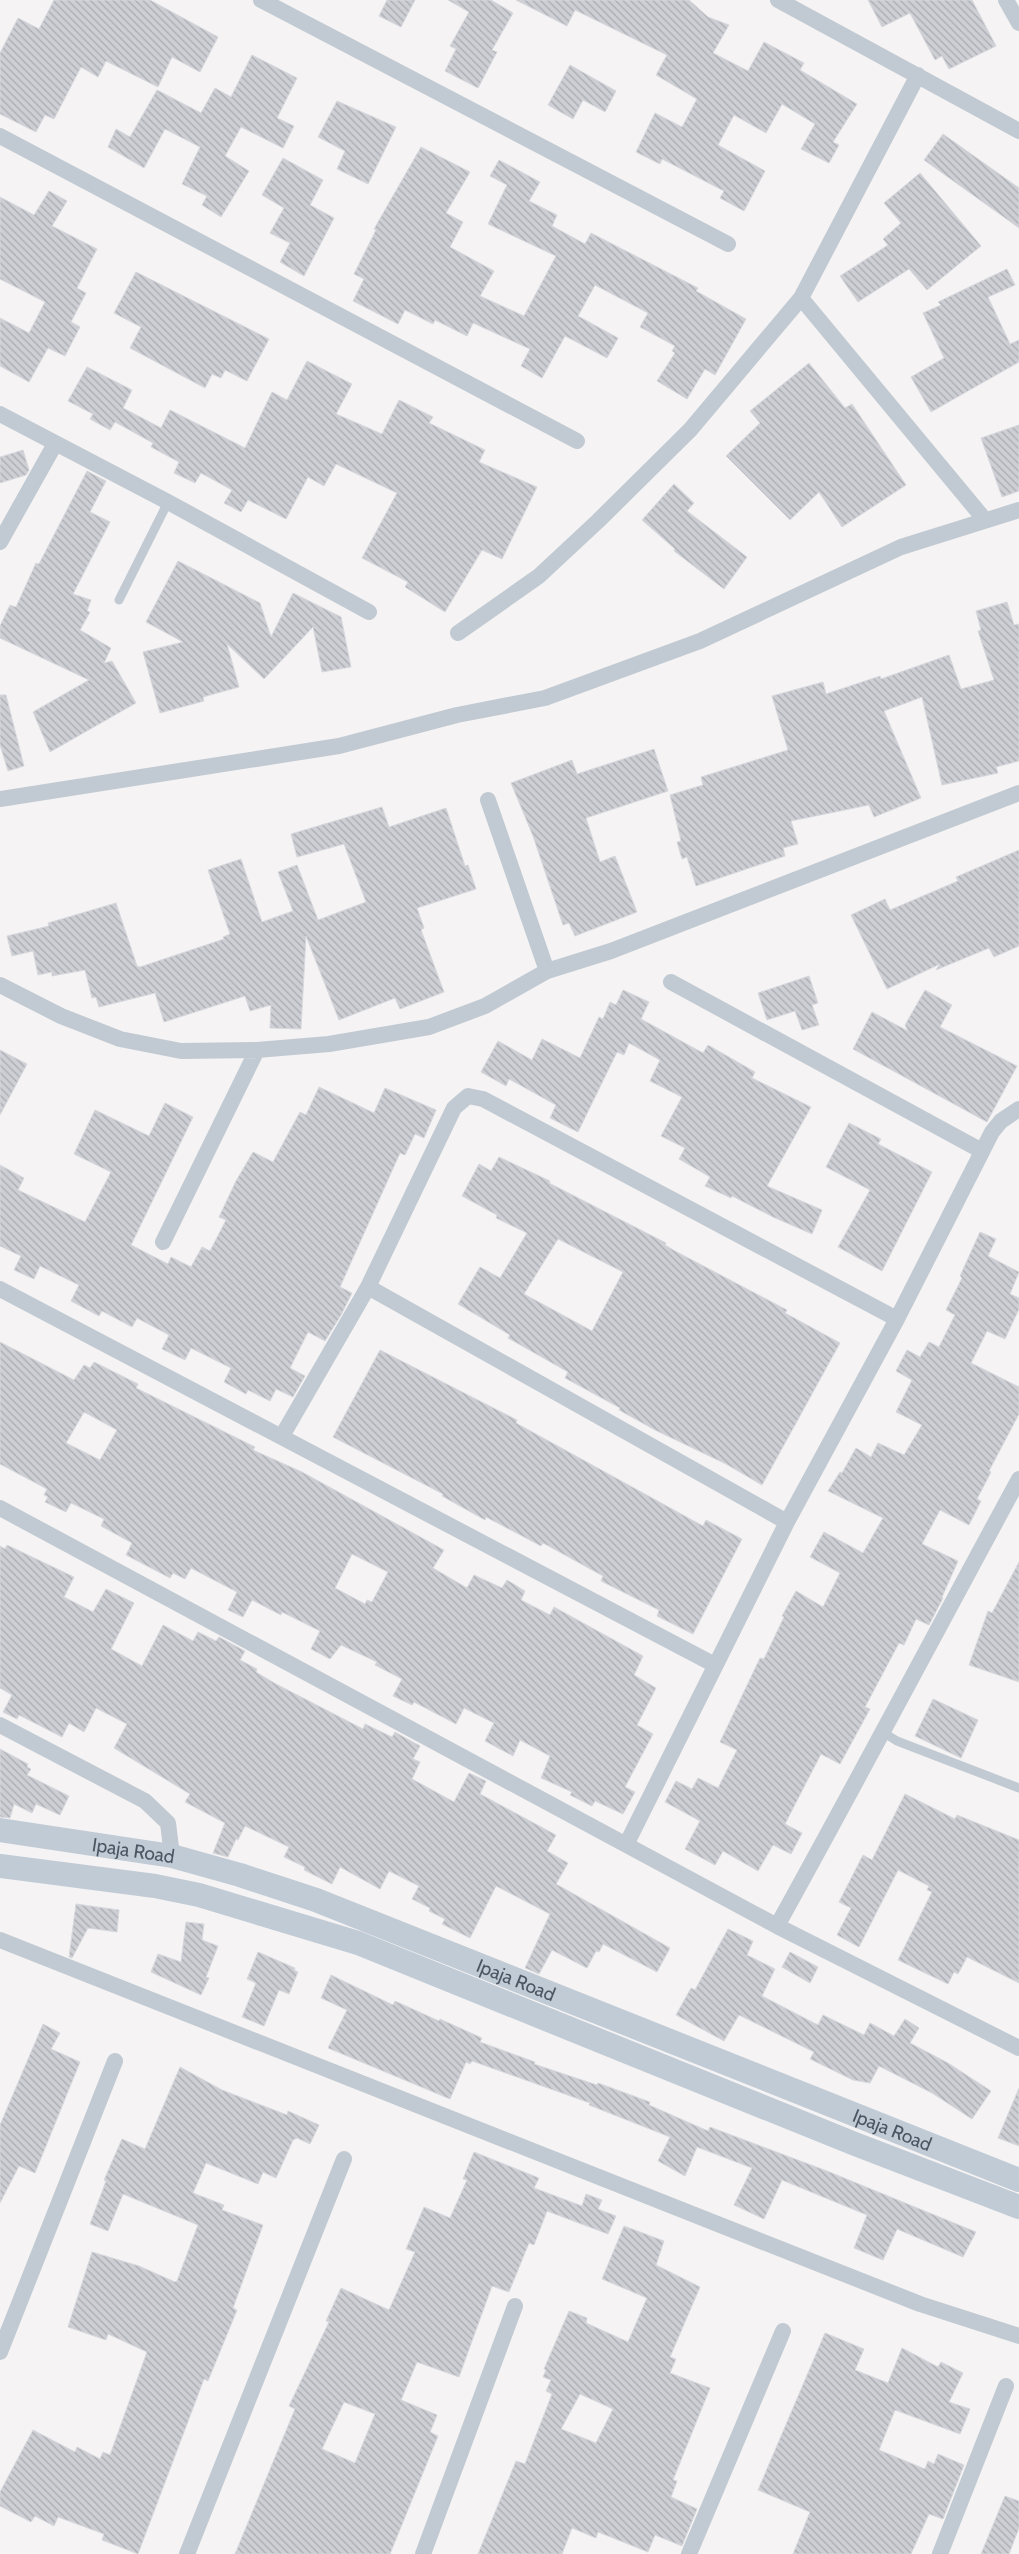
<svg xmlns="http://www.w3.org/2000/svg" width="1019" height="2554" font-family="Cabin,sans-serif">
  <defs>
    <pattern id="building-back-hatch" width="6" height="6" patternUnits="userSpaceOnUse" patternTransform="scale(1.25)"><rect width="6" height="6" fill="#cdcfd5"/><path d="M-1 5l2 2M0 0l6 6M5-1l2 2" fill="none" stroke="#a8abb0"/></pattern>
  </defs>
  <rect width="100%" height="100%" fill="#f5f3f3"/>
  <path fill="url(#building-back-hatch)" stroke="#d7d9de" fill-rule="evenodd" d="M54,0H150L218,37L200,72L172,57L158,87L106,61L98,77L81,67L54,119L45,115L36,132L0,114V53L18,18L39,29Z
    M387,0H415L401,27L379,16Z
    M448,0H491L513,13L492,50L497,52L478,88L445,71L456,49L450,46L469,12Z
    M516,0H689L708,17L729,25L713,53L748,71L764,42L804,63L800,70L857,104L833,142L839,145L829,163L801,149L815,124L782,104L766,133L734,115L718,145L765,171L744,211L720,198L724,191L662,159L660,164L636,152L655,113L682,127L697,99L656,75L667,55L575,10L567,26Z
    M868,0H972L996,46L949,69L942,56L935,60L910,13L882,27Z
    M252,55L297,78L277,118L294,126L283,148L241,127L225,156L249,171L221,217L202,205L207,196L182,184L200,147L165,129L144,168L108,147L116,129L130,137L157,90L201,113L215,88L231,97Z
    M570,65L616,91L605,112L583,100L573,119L548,105Z
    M337,101L396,127L368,184L337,169L345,151L318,137Z
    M943,134L1019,188V228L924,160Z
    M421,147L470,172L446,213L463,222L450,247L494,271L480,296L524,316L556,256L488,224L507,185L490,176L499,160L540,182L529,201L557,215L552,226L585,244L591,233L698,288L696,291L746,319L715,375L705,369L687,399L657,381L675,353L672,351L675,346L640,327L648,313L595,285L578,316L618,338L607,358L565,336L542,378L521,366L530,349L473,323L467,336L435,320L433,324L405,310L398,324L353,301L364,279L354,274L376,230L374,229Z
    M283,158L323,180L310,205L334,218L304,276L280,262L290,243L270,233L284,208L262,195Z
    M920,173L981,246L927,290L909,269L858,302L840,276L888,245L883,239L901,223L884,203Z
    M49,191L67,201L52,226L97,249L77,288L86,293L71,322L80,327L65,356L48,348L29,382L0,366V318L29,333L45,302L0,279V197L34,215Z
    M1007,269L1015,285L988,297L1010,344L1019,340V362L931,412L911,377L944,358L923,313L941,305L938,302Z
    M136,272L269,339L247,381L225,370L221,378L212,374L205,388L130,348L141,327L114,313Z
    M307,361L352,384L336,414L382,434L399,400L433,417L429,423L485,450L479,462L537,487L502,559L482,550L445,612L405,587L408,582L362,558L397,493L336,464L324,486L308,477L286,519L248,500L241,512L224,503L232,490L201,473L195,483L174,473L179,462L151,447L153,443L115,422L110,430L90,419L93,414L68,401L87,367L132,390L123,408L161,428L170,410L245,448L272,392L287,400Z
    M809,363L845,408L852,404L906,485L842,527L819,492L790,520L726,456L760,423L750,411Z
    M1019,425V491L1002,497L981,438Z
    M23,450L29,470L26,475L0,483V457Z
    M87,471L106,481L90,512L110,522L73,594L91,600L87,611L90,612L80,630L111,648L104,663L112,661L136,703L50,752L33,712L89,680L0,638V626L10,605L16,607L36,563L39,564Z
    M674,484L694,503L687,511L747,557L724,589L674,551L675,549L642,520Z
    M178,561L260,603L271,637L293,593L341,617L351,667L322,672L313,627L264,679L227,644L239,687L203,697L204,701L160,713L143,652L183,642L146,622Z
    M1007,602L1014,625L1019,624V761L996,767L998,773L942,785L922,697L884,711L921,798L874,817L869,805L791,821L798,844L783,848L785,856L696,886L687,857L682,859L677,842L681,841L670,795L703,785L701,777L788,750L772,696L823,682L826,694L880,676L881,679L949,655L961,689L994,680L978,631L981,630L976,611Z
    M0,695H6L24,766L8,771L0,745Z
    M654,749L668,791L586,818L600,862L615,856L637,912L575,936L569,923L563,925L533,836L511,783L572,760L577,774Z
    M382,807L389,827L446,808L465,866L468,865L476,889L417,908L424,928L421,930L444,992L400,1009L395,998L339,1020L306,936L301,1029L270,1028L271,1005L250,1011L245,996L164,1022L155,993L99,1007L96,997L92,998L85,970L52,976V972L38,975L33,951L12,956L7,936L49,926L48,923L116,903L137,966L140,967L224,939L223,937L230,934L208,870L241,859L262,922L293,911L278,872L297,865L318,920L366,902L344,844L297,857L291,834Z
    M1019,850V946L994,957L989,948L936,970L940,964L887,989L851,915L885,899L890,910L958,881L956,877Z
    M809,976L818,1003L812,1005L819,1025L802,1030L795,1011L767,1020L758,993Z
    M623,990L649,1002L641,1019L703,1053L708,1045L755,1072L752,1078L811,1107L767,1186L822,1210L812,1234L773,1217L732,1196L731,1198L705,1186L710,1177L679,1159L685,1148L661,1136L682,1097L650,1081L660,1060L629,1043L624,1055L617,1052L578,1132L550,1118L556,1105L509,1079L506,1086L481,1072L498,1041L532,1060L542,1039L580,1058L599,1017L603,1019L610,1002L616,1005Z
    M925,990L952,1005L940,1027L1017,1066L987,1122L853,1049L872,1012L908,1031L905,1025Z
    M0,1050L27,1064L0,1115Z
    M319,1087L374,1113L385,1088L436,1110L424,1138L415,1134L405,1155L400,1153L340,1287L352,1293L341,1315L325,1341L308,1332L290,1368L305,1376L293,1397L276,1389L270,1401L248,1390L246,1394L224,1382L231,1368L191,1348L185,1360L162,1349L169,1335L137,1318L132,1327L102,1311L99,1316L71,1301L79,1285L40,1266L34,1279L14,1270L21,1256L0,1246V1165L24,1178L18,1190L85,1222L111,1172L74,1154L95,1110L149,1136L165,1103L193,1117L131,1245L168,1264L171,1257L191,1267L202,1247L210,1251L226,1220L219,1217L236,1181L253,1152L273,1162L300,1112L306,1115Z
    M849,1123L881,1139L878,1144L932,1172L882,1271L838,1247L870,1190L826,1167Z
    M499,1157L550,1181L549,1183L666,1243L665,1245L675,1251L787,1310L785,1313L840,1343L762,1485L726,1464L655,1430L619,1410L620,1408L565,1378L568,1372L508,1338L510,1335L458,1304L480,1267L500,1278L527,1233L496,1218L497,1215L462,1196L479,1164L491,1171ZM558,1239L623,1272L592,1331L524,1294Z
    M980,1232L996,1239L988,1256L1019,1272L1010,1294L1019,1298V1309L1005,1339L987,1331L971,1363L1019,1387V1414L989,1471L991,1472L977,1499L981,1501L969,1525L940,1510L922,1544L958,1561L942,1597L943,1598L929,1625L916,1619L904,1645L899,1643L865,1707L870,1709L840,1764L821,1754L785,1824L802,1833L791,1854L773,1845L758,1871L723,1851L715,1865L685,1849L700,1821L665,1802L676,1781L692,1789L698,1778L718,1788L737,1750L720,1742L760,1658L764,1659L784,1617L782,1616L796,1591L823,1607L840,1573L810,1557L824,1532L863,1553L883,1518L828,1491L840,1472L842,1473L856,1448L871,1457L878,1443L904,1455L922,1425L896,1412L912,1380L896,1371L907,1350L920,1357L929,1342L939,1347L955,1315L946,1310L962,1278L960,1276Z
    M0,1342L74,1380L84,1365L90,1368L94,1362L138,1384L136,1388L255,1447L253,1450L302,1472L444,1550L433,1568L467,1588L474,1575L502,1588L507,1580L525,1591L521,1600L550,1615L554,1607L643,1656L634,1675L656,1688L637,1725L653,1734L625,1787L635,1792L623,1814L595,1801L592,1806L570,1795L572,1792L541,1778L550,1756L520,1740L513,1756L485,1741L494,1723L464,1708L456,1724L414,1702L412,1705L393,1696L402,1679L375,1665L377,1662L341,1645L330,1659L311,1649L320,1631L282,1612L281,1615L252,1600L243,1617L228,1610L237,1592L191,1568L185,1579L173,1573L170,1578L126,1555L132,1543L101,1526L104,1519L71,1503L66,1512L45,1502L48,1497L44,1495L47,1489L0,1464ZM84,1412L117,1430L100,1460L66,1443ZM352,1554L388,1572L372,1602L367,1600L365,1604L335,1588Z
    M380,1350L517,1420L516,1423L703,1526L706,1520L742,1539L693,1634L657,1616L659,1610L601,1581L603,1576L543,1543L541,1546L486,1517L485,1520L442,1496L443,1494L333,1437Z
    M7,1545L74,1577L64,1597L93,1612L106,1589L134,1603L111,1649L142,1666L163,1625L193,1641L198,1632L216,1641L219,1637L245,1651L240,1660L257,1669L256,1672L276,1684L363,1729L365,1724L392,1737L395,1732L420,1746L413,1759L420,1762L412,1779L454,1802L469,1773L486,1781L480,1794L556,1835L547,1851L568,1863L556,1884L670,1948L657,1972L603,1944L599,1952L596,1951L587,1968L552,1950L539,1974L525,1968L550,1914L496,1886L470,1938L442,1924L445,1919L429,1911L430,1908L412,1899L419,1886L389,1871L380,1889L340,1867L332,1884L304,1870L305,1867L284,1857L289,1847L245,1826L238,1840L236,1839L228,1857L213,1853L225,1823L185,1802L190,1794L114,1748L127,1724L96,1708L84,1732L69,1723L62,1737L19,1715L17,1719L3,1712L12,1695L0,1688V1546L5,1549Z
    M1019,1562V1682L969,1665L988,1611L992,1613Z
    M933,1699L978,1720L961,1758L915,1736Z
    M0,1749L28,1764L27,1767L31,1769L27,1775L69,1796L60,1815L36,1804L32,1813L14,1804L10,1818L0,1817Z
    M905,1794L955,1819L957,1815L1019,1840V1983L967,1957L958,1974L954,1972L948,1984L898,1960L932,1892L927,1890L929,1886L898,1870L859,1947L837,1935L851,1908L839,1902L863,1855L872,1860Z
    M76,1904L119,1910L117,1932L88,1928L72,1958L69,1957Z
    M186,1922L204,1924L202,1940L218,1946L206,1977L209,1978L201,1995L151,1972L158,1954L181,1962Z
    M728,1929L753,1941L747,1955L775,1969L762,1996L818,2025L823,2015L864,2035L870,2023L894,2036L905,2019L919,2028L910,2043L948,2063L991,2091L972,2119L932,2093L879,2066L870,2083L853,2080L810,2059L814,2052L741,2016L739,2015L724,2041L676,2015L691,1988L695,1990Z
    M258,1952L295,1968L294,1970L298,1972L289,1994L279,1990L264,2026L242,2017L256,1983L247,1979Z
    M790,1952L818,1967L810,1983L782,1967Z
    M331,1975L393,2005L395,2001L439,2021L440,2019L482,2038L480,2042L535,2062L534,2064L597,2085L598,2083L650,2102L649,2105L708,2131L710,2127L827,2171L976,2232L963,2257L897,2229L883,2260L854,2248L867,2215L782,2180L764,2219L734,2205L752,2168L697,2147L685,2176L658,2161L670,2137L589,2105L590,2103L472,2061L470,2064L466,2062L450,2099L328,2048L347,2010L321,1998Z
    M43,2024L60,2033L51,2049L80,2062L35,2173L19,2166L0,2203V2125Z
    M180,2067L222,2090L287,2115L288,2111L319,2125L310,2144L297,2138L293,2140L276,2178L263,2172L258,2184L206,2163L193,2193L224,2205L222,2210L263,2225L233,2308L237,2310L208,2381L204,2379L138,2554L102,2540L104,2534L58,2517L54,2526L35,2516L31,2522L0,2506V2492L33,2430L75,2452L77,2447L100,2459L103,2452L110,2455L147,2352L108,2334L106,2340L68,2327L92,2252L139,2266L175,2282L177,2281L198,2225L123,2194L108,2231L90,2224L106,2181L104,2180L122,2139L145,2149Z
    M1019,2088V2146L998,2138Z
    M474,2152L539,2178L534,2188L582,2206L586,2194L602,2200L598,2209L616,2216L608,2234L547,2211L534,2245L529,2243L509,2292L492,2286L459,2377L417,2362L401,2400L437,2415L430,2432L438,2436L390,2554H235L295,2409L289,2406L329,2322L326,2321L341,2288L389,2310L415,2252L406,2249L424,2207L450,2218L467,2180L463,2179ZM344,2402L375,2414L355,2463L322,2449Z
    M624,2226L664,2241L656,2265L700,2287L670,2357L676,2359L670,2373L710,2388L673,2480L677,2481L671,2497L697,2509L682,2546L655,2535L648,2552L598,2532L596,2538L572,2528L562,2554H478L516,2461L525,2464L552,2394L546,2391L551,2380L543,2377L546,2370L544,2369L569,2311L587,2318L586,2323L628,2342L647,2298L602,2279ZM580,2394L613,2409L596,2443L561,2429Z
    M825,2333L864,2349L855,2370L888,2383L902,2348L938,2367L941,2362L963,2373L949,2402L970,2409L960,2434L895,2410L879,2450L925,2469L928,2461L934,2464L938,2454L964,2465L943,2519L929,2514L911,2554H793L810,2512L758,2490Z
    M1005,2496L1019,2501V2528L1009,2554H981Z"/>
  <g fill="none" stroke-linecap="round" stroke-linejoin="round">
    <path stroke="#c1cad2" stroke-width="9" d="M119,600L168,502
      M884,1733L897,1741L1019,1788"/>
    <path stroke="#c1cad2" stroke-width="16" d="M261,0L728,244
      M778,0L1019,131
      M1006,0L1019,23
      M0,136L577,441
      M801,298L985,520
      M0,414L168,502L369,612
      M0,542L55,444
      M458,633L539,576L598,521L690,430L801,298L918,75
      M0,799L339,746L457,715L545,698L700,641L901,547L1019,510
      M488,800L547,971
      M671,982L982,1151
      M0,985L61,1016L120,1039L181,1051L257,1050L329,1044L429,1027L485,1006L547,971L611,951L1019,793
      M163,1242L257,1050
      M368,1287L787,1522
      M0,1289L715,1665
      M282,1436L368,1287L454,1108L468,1096L483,1099L897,1319
      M0,1508L777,1926L1019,2048
      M0,1725L145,1801L168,1823L172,1856
      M627,1843L787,1522L897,1319L992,1132L1001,1121L1019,1109
      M777,1926C859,1778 938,1628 1019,1479
      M0,1940L920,2304L1019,2336
      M0,2352L115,2061
      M187,2554L344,2159
      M423,2554L515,2306
      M689,2554L783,2331
      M940,2554L1006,2386"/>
    <g stroke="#c1cbd6" stroke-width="24">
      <path id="s1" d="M0,1830L172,1856L240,1875L316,1900L1019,2180"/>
      <path d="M0,1866L155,1886L199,1895L358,1943L855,2144L1019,2207"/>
    </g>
  </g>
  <g text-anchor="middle" stroke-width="4" stroke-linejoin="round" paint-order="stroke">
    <g font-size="19" fill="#4a5661" stroke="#fff">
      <text dy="7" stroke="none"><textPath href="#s1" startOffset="135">Ipaja Road</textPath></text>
      <text dy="7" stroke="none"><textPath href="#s1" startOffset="540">Ipaja Road</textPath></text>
      <text dy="7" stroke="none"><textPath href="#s1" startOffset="945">Ipaja Road</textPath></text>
    </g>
  </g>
</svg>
